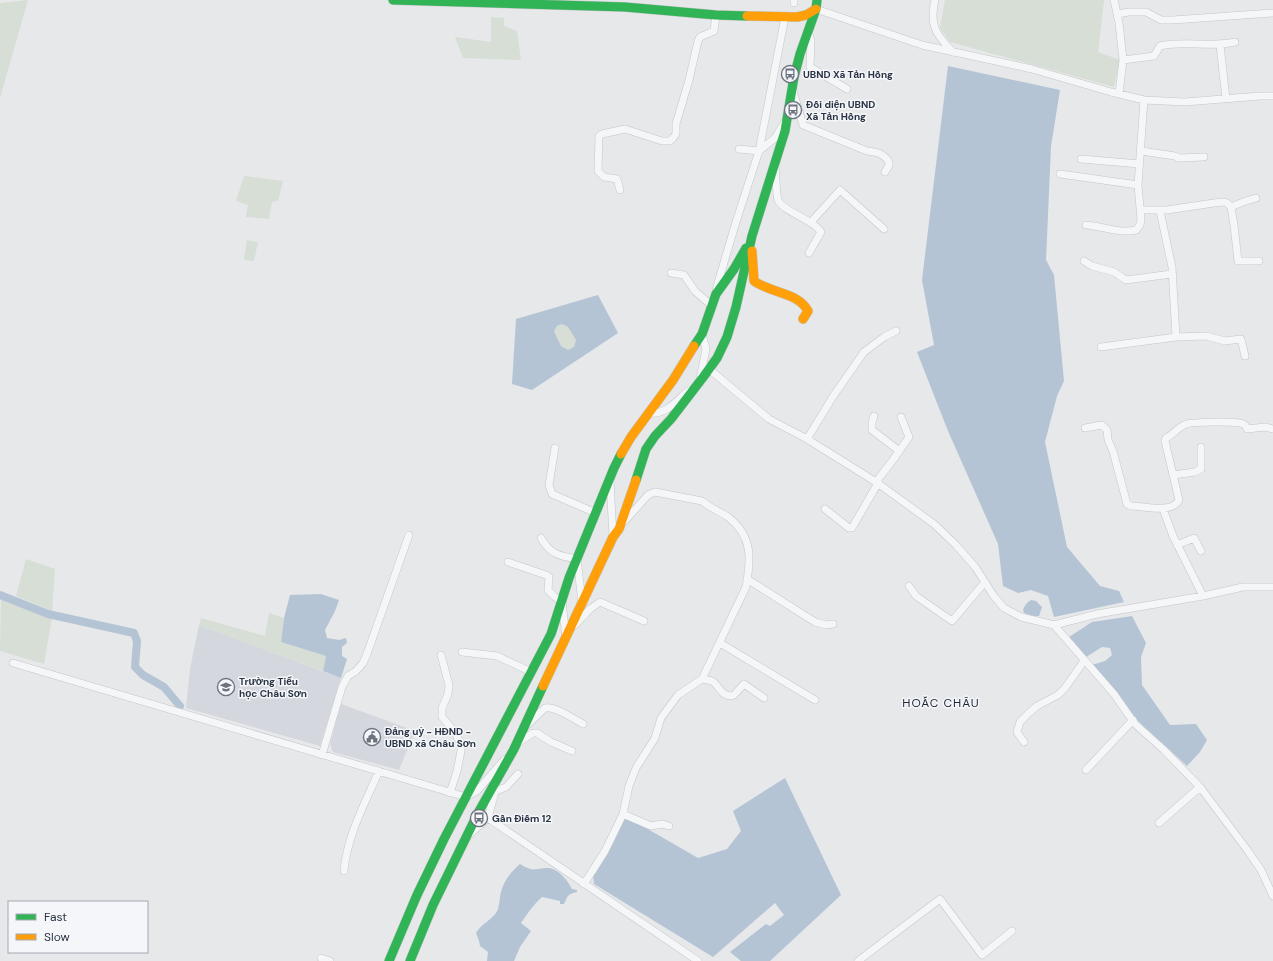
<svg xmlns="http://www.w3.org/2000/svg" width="1273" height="961" font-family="'DM Sans',sans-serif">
  <rect width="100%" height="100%" fill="#e6e8ea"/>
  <path fill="#d4d7dd" d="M199,625L341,678L320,746L186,708L190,669Z
    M341,704L415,731L399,770L333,752L330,744Z"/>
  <path fill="#d6ded6" d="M28,0L0,98V3Z
    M945,0H1104L1098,52L1120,60L1114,87L950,42L940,28Z
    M491,17L504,18V26L517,31L521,60L463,58L455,37L491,42Z
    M244,176L283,181L278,201L272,202L269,219L246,217L248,205L236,201Z
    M247,240L258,242L254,261L244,260Z
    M562,324L568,327L576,340L574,348L568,350L561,346L554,331L557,326Z
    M26,559L55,569L52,611L16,596Z
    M1,599L52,618L44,664L0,651Z
    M269,613L284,618L281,642L326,656L323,671L199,625L201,618L265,636Z"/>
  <path fill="#b4c4d5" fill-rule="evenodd" d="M948,66L1060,90L1051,146L1046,260L1054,275L1064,381L1057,396L1045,442L1067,547L1100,586L1119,591L1124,602L1054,617L1048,596L1031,590L1018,593L1003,586L998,544L948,431L917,352L934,345L922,280Z
    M598,295L618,333L532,390L512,384L516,319ZM562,324L568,327L576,340L574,347L568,350L561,346L554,331L557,326Z
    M321,594L339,600L335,611L325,630L327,638L339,640L346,638L347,643L342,647V656L347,659L341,678L323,671L326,656L281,642L284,618L290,595Z
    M1031,600L1036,601L1042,607L1039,616H1034L1024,613L1023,610C1025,605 1027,602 1031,600Z
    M1132,616L1146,643L1141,657L1142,685L1170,725L1196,724L1207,740L1200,752L1187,766L1137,720L1092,665L1105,661L1112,655L1110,648L1102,647L1086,657L1069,637L1092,622Z
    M785,778L841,895L770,961H741L730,952L766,924L770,926L784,915L775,903L713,957L594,884L593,875L621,817H627L698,858L727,849L741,831L733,811Z
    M520,864C535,873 534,868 548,868C558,868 568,881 572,889L577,890V892C567,894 568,896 564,904H560V901L542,897C534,904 527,914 521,923L531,931L520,947L514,961H487L488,952L480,946L479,941L476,933C481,924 490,921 496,913C500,907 499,899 501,892C504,880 511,872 520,864Z"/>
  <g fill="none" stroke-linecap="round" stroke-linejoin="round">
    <path stroke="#b4c4d5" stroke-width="8" d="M0,595L48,614L134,633L137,641L135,667L143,675L164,687L180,706"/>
    <g stroke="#c4c6c8" stroke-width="8">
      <path id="street" d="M935,0C929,25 936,35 953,52
        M1114,0L1119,23L1123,60L1119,94
        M794,3V0
        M816,9L922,45L1032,69L1111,92L1144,100L1185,102L1260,96H1273
        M1117,14L1129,12H1146L1161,20H1173L1273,13
        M808,31L811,41L810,67L847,89
        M1220,45L1226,99
        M1123,60L1154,56L1160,46C1185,40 1211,48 1235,42
        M793,91L803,125L867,151C877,152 883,153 889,162V165L885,172
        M739,149L759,151L775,138L784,123
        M1141,151L1175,156L1179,158L1204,157
        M1081,159L1140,164
        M775,165C776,174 776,193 778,200C782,211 814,220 821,232L809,253
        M1060,174L1138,185
        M620,190L617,179L604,177L598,171L599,136L602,134L625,129L662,141H670L673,138L676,134V124L689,80L698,41L700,37L714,31L716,15
        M1231,207L1243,202L1256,198
        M1140,210H1167L1214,203L1224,202L1227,203L1231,207L1234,225L1238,261H1259
        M1160,211L1172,267L1176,337
        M811,222L840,190L884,229
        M1086,225C1102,226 1119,234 1136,230L1140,225L1141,220L1138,185L1144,100
        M1084,261L1092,266L1114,272L1126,280L1172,274
        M671,273L684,275L695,291L712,306
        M716,292L717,286L736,222L759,151L785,17
        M1101,347L1176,337L1206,336L1225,341L1241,339L1245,356
        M709,369L769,419L807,439L876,482L934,524L956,545L976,568L993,595L1004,608L1021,617L1054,625L1097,614L1203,596L1243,587H1273
        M700,379L706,349L702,334
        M648,413C667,415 676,401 688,391
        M874,416L872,423V430L898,450L896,456L876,482
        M1085,428L1102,425L1107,430L1108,440L1113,451L1127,504L1131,506C1144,506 1172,514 1179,500L1165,441L1166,438C1173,435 1178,427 1186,424C1193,422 1237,421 1243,424C1246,425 1246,426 1247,429L1265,427L1273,429
        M807,439L834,395L864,352L884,337L896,331
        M555,448L549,485L552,494L596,513
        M898,453L909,437L901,417
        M1173,475L1195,472L1201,469V447
        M610,481L613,537
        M825,509L849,528H852L878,483
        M1163,509L1173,536L1203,596
        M541,538C550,554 559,556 577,559L582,602
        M1177,545L1194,538L1201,551
        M508,562L546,575L549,577L548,590L555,597L562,601L566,638
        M747,579L815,622L826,625L833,624
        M909,586L916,596L952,621L985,582
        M575,625L590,609L600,602L644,621
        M1054,625L1114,694L1135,724L1164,750L1200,787L1248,851L1261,870L1273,896
        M720,643L815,700
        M462,652L497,656L531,672
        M441,655L449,685L448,694L442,708V717L454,731L461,744V751L457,771L450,793
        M13,663L466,797L477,791L504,760
        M702,679C705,680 709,680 712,681C720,686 722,699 734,695L744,684L764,698
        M527,725L545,708C555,706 574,719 583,724
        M1024,742L1017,732L1020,722L1029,713L1037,706L1058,695L1065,688L1084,661
        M516,744L533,733H537L551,742L572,751
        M322,755L342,687L348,676L356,671L363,663L367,654L409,535
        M1086,770L1133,720
        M491,793L506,787L518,774
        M623,814L651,826L662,824L669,826
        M488,818L698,961
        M1159,823L1200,787
        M468,836L488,818L495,792
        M344,871C347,836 365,803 379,771
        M584,884L605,851L623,814L629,786L636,768L655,738L661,718L678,695L702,679L746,587C751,559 753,536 728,517C719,511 710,508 702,501L655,492L648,495L623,523
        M321,958L330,961
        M858,961L940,899L982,955L1012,931"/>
    </g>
    <g stroke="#c4c6c8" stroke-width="10">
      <path id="fast" d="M393,0L625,7L716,15L747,16
        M694,346L702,334L716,294L734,269L746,248
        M636,480L646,449L655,436L671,419L704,376L717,358L727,337L736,307L752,236L785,131L794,77L800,54L816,9L817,0
        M389,961L417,895L444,839L551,634L569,578L614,468L621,454
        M410,961L433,905L478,813L514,749L543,686"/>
    </g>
    <g stroke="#c4c6c8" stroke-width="10">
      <path id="slow" d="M747,16L797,17L806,15L816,9
        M752,251L754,281C770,293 798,292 808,311L803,319
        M621,454L631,437L673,380L694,346
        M543,686L613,537L619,529L636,480"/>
    </g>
    <use href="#street" stroke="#f5f6f7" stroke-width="7"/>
    <use href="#fast" stroke="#30b455" stroke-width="9"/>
    <use href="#slow" stroke="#ff9f0a" stroke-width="9"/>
  </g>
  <defs>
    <g id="bus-ring" transform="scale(0.9)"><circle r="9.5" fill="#f4f6f9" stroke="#6c737f" stroke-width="1.5"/><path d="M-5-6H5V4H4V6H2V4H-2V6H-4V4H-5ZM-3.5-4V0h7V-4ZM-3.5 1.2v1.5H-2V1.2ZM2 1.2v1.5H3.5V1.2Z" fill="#6c737f"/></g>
    <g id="school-ring" transform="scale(0.9)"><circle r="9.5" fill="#f4f6f9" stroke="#6c737f" stroke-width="1.5"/><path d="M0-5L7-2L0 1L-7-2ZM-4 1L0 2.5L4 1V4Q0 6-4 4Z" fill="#6c737f"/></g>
    <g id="civic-ring" transform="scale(0.9)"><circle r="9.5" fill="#f4f6f9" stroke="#6c737f" stroke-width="1.5"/><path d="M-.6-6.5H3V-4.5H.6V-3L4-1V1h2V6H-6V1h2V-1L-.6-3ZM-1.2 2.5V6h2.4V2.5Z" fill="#6c737f"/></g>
  </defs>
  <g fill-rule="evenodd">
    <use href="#bus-ring" x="790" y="74"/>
    <use href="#bus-ring" x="793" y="110"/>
    <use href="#school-ring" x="226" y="687"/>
    <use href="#civic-ring" x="372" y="737"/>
    <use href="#bus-ring" x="479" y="818"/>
  </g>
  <g text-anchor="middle" stroke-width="3" stroke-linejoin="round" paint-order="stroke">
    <g font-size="10" font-weight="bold" fill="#2b3445" stroke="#f4f6f9" text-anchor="start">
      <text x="803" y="78">UBND Xã Tản Hồng</text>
      <text x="806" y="108">Đối diện UBND<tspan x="806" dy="12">Xã Tản Hồng</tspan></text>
      <text x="239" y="685">Trường Tiểu<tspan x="239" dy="12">học Châu Sơn</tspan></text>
      <text x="385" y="735">Đảng uỷ - HĐND -<tspan x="385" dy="12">UBND xã Châu Sơn</tspan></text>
      <text x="492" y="822">Gần Điếm 12</text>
    </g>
    <g font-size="12" letter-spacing="1" fill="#1d2536" stroke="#f4f6f9">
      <text x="941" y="707">HOẮC CHÂU</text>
    </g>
  </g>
  <rect x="8" y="901" width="140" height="52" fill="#f4f6f9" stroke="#a4a8b1"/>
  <rect x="16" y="914" width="20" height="6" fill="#30b455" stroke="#a4a8b1"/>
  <text x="44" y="921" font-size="12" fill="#2b3445">Fast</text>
  <rect x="16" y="934" width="20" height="6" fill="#ff9f0a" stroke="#a4a8b1"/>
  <text x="44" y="941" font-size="12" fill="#2b3445">Slow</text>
</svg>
